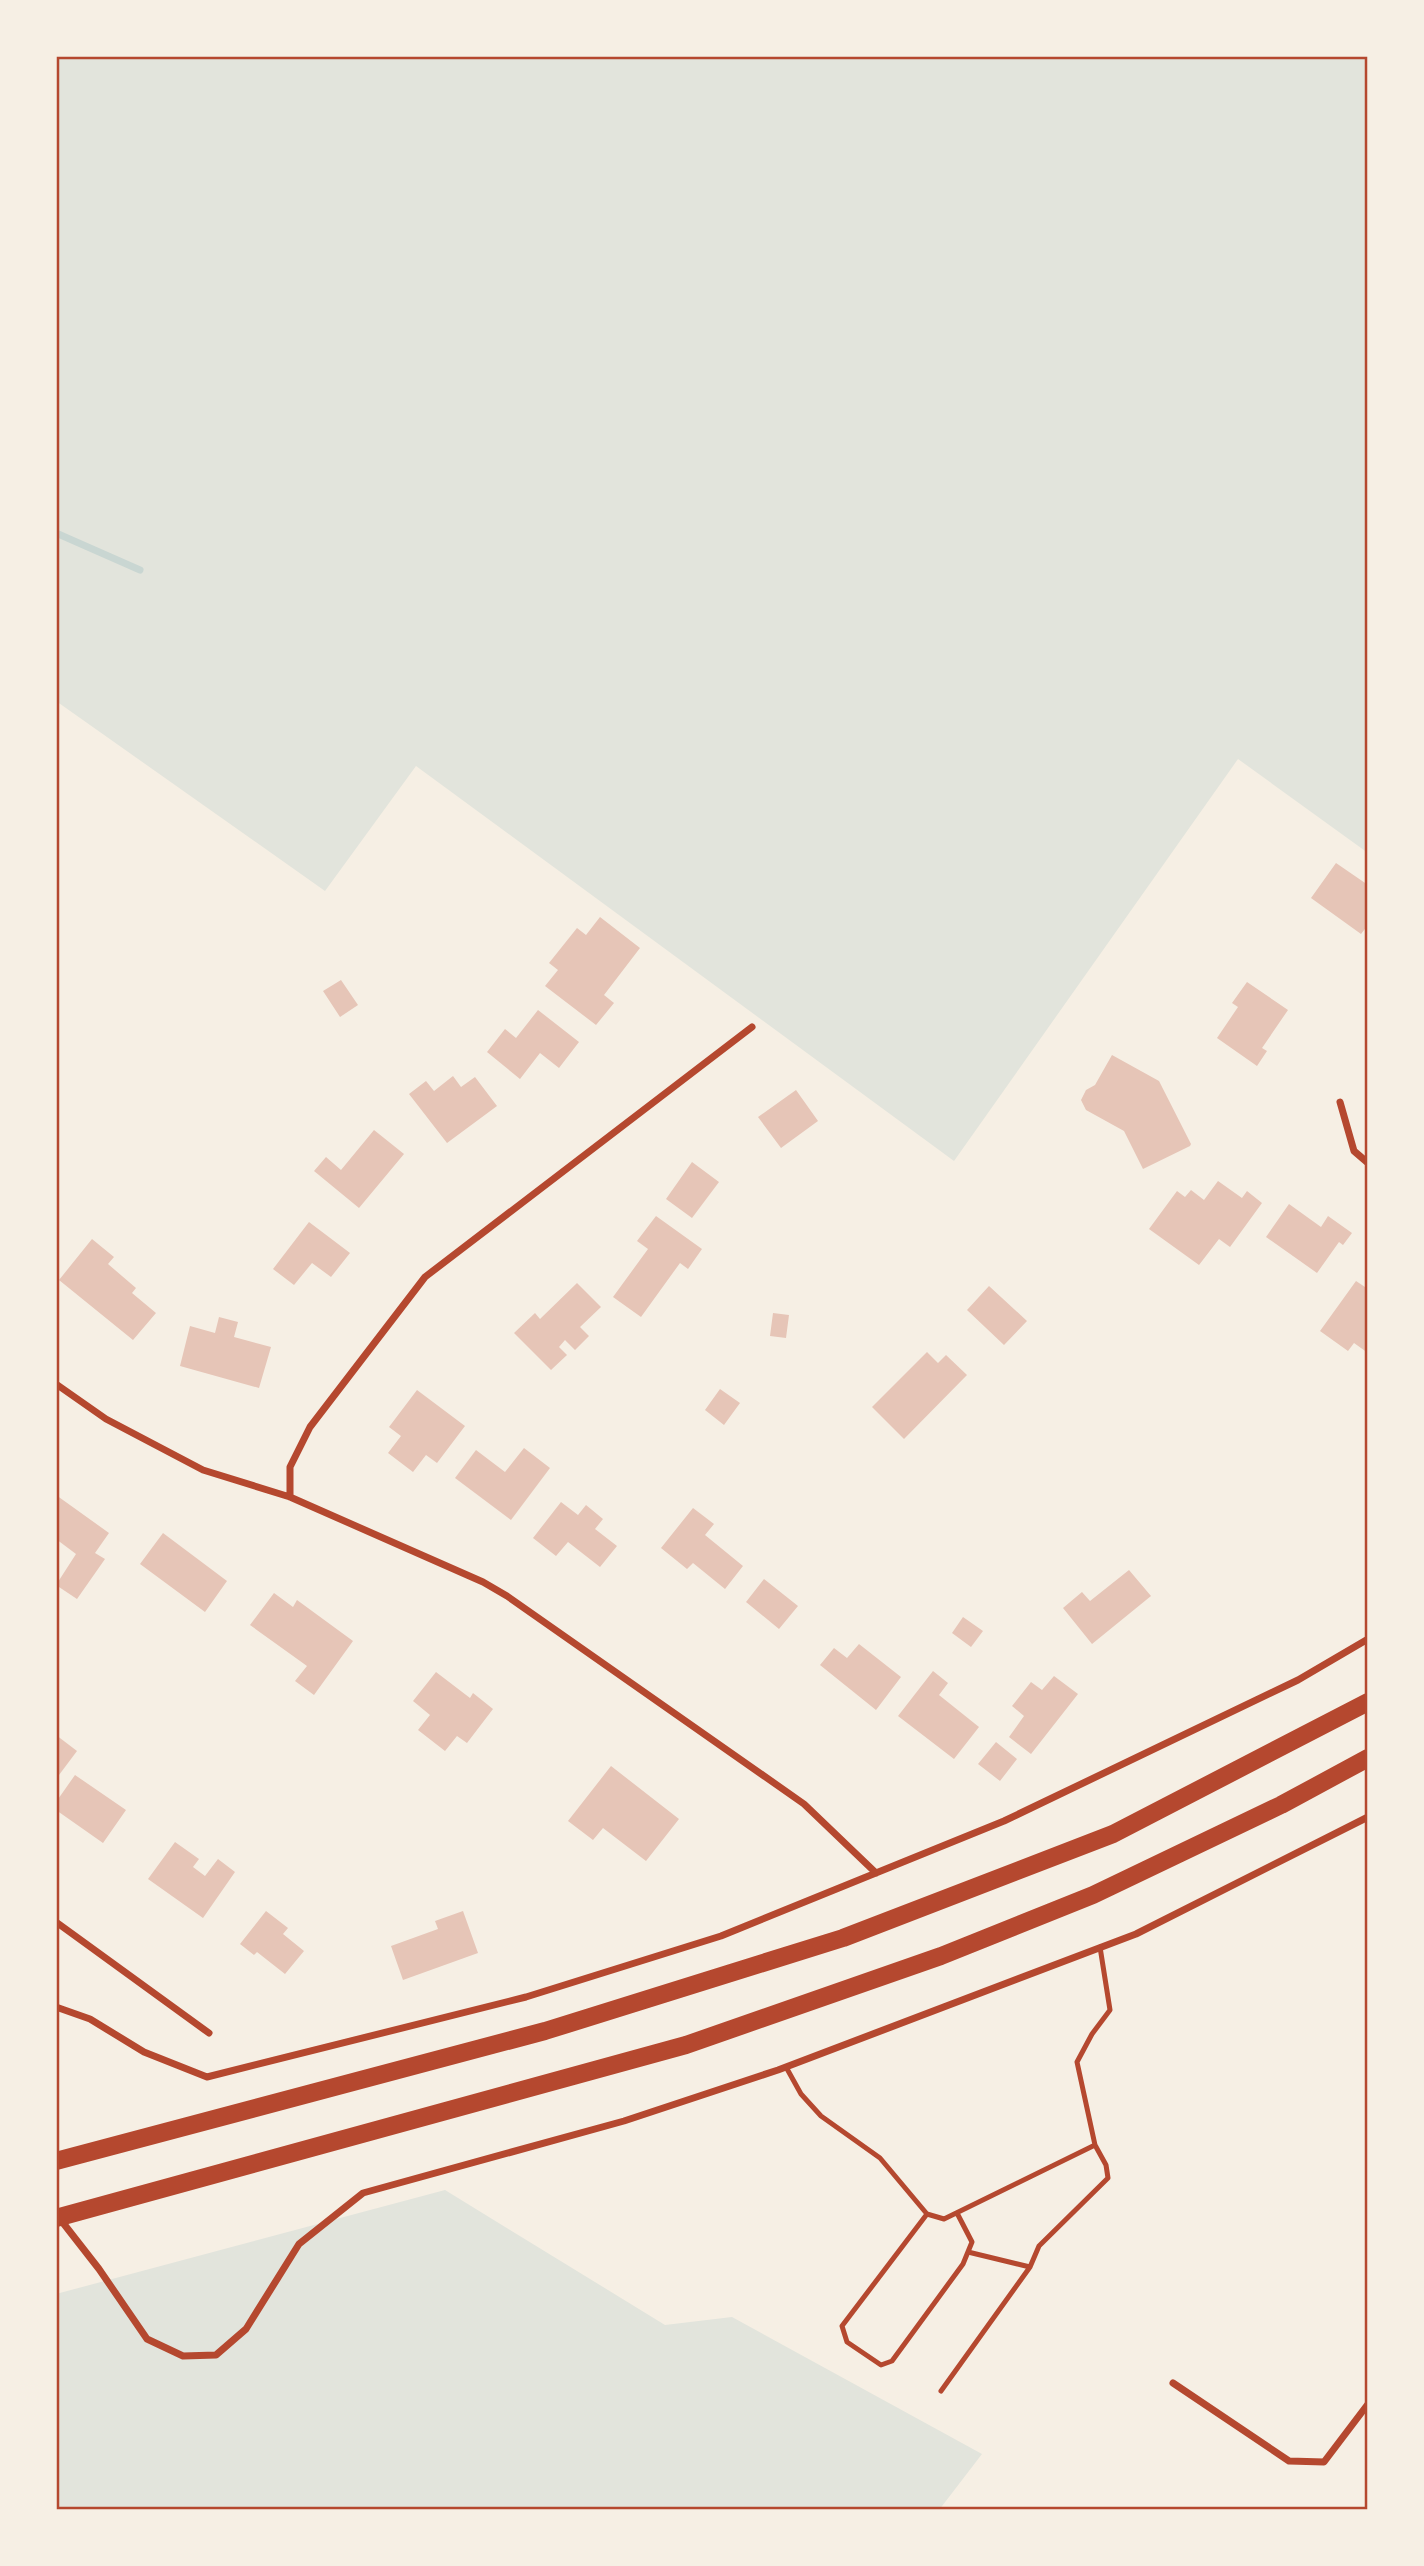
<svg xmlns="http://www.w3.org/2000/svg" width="1424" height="2566" font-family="Merriweather,serif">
  <rect width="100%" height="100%" fill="#f6efe4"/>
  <path fill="#e2e4dc" d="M56,56H1368V853L1238,759L954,1161L416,766L325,891L56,701Z
    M445,2190L665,2325L732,2317L982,2454L939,2510H56V2294Z"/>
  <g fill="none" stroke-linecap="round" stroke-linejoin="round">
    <path stroke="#c9d6d2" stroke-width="7" d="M56,533L140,570"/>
  </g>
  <path fill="#e6c5b7" d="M1336,863L1368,885V925L1361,934L1311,898Z
    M600,917L640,948L604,995L614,1003L596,1025L545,986L558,970L549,963L577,928L586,935Z
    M341,980L358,1005L340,1017L323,991Z
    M1247,982L1288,1010L1262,1048L1267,1051L1257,1066L1217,1038L1238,1007L1232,1003Z
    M538,1010L579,1042L559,1068L540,1053L520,1079L487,1052L505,1029L516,1038Z
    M1112,1055L1159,1081L1191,1144L1190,1146L1143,1169L1124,1131L1086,1110L1081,1100L1086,1090L1095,1085Z
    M453,1076L461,1087L475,1077L497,1106L447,1143L409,1094L426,1081L434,1091Z
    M796,1090L818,1121L781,1148L758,1117Z
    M374,1130L404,1154L359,1208L314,1171L326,1157L341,1170Z
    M692,1162L719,1182L692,1218L666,1199Z
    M1218,1181L1242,1198L1247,1191L1262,1203L1230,1247L1219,1239L1199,1265L1149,1229L1177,1191L1185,1197L1191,1190L1204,1200Z
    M1289,1204L1321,1227L1328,1216L1352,1233L1343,1245L1339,1242L1317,1273L1266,1237Z
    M656,1216L702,1249L688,1269L680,1263L641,1317L613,1297L648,1249L637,1241Z
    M309,1222L350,1253L331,1277L312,1263L294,1285L273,1269Z
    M92,1239L114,1257L108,1264L136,1288L132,1293L156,1313L133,1340L59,1280Z
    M1356,1281L1368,1289V1353L1354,1343L1348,1351L1320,1331Z
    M577,1283L601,1307L580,1327L589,1336L575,1350L565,1340L559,1347L567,1355L551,1370L514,1333L535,1313L540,1319Z
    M989,1286L1027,1321L1004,1345L967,1310Z
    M773,1313L789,1315L786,1338L770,1336Z
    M219,1317L238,1322L234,1337L271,1347L259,1388L180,1366L190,1326L215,1333Z
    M927,1352L938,1363L946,1355L967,1375L904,1439L872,1407Z
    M720,1389L740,1403L724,1425L705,1410Z
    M417,1390L465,1426L437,1463L426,1455L413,1472L388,1453L401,1436L389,1427Z
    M524,1448L550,1468L511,1520L455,1478L476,1450L505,1472Z
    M56,1495L109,1533L95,1553L105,1559L77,1599L56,1585L76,1554L56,1539Z
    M561,1502L578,1515L586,1505L603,1519L595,1529L617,1546L600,1567L568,1542L556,1556L533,1538Z
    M693,1508L714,1524L705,1535L743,1566L725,1589L693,1563L687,1569L661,1548Z
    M163,1533L227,1581L205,1612L140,1564Z
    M1129,1570L1151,1596L1092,1644L1063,1608L1082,1592L1090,1601Z
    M764,1579L798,1606L779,1629L746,1602Z
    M274,1593L293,1607L297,1600L353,1641L314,1695L295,1681L307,1666L250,1625Z
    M963,1617L983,1631L971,1647L952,1633Z
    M859,1644L901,1677L876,1710L820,1665L834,1648L847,1658Z
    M933,1671L948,1683L939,1695L979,1727L954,1759L898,1716Z
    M436,1672L470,1698L473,1693L493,1709L467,1743L457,1736L445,1751L418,1730L430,1715L413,1701Z
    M1054,1676L1078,1694L1031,1754L1009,1737L1024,1716L1012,1706L1031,1682L1042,1690Z
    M56,1735L77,1751L56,1779Z
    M996,1742L1017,1759L1000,1781L978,1764Z
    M611,1766L679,1819L646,1861L603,1828L593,1840L568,1821Z
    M75,1775L126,1810L103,1843L56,1810V1802Z
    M175,1842L199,1859L193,1867L205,1876L218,1859L235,1872L203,1918L148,1879Z
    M266,1911L288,1928L283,1934L304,1951L285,1974L257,1952L254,1955L240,1944Z
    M463,1911L478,1953L403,1980L391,1946L438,1929L435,1921Z"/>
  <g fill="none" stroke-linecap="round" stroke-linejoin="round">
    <path stroke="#b5482f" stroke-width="5" d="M786,2067L801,2094L821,2116L880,2158L927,2214L944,2219L1095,2145L1077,2062L1092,2034L1110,2010L1100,1947
      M927,2214L842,2326L847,2342L881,2365L892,2361L963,2264L972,2242L957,2213
      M968,2252L1030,2267
      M941,2391L1030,2267L1039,2246L1108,2178L1106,2165L1095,2145"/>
    <path stroke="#b5482f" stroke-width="7" d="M1340,1102L1354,1151L1368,1163
      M56,1384L106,1419L203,1470L290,1497L483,1582L507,1596L804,1804L876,1873
      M290,1497V1467L310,1427L425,1277L752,1027
      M56,1922L209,2033
      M56,2007L90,2019L144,2052L207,2077L526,1997L721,1936L1004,1821L1298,1680L1368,1639
      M60,2219L99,2269L147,2339L183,2356L216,2355L246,2329L299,2244L363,2193L624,2121L778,2070L1136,1934L1368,1817
      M1173,2383L1289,2461L1324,2462L1368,2404"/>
    <path stroke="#b5482f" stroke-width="18" d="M56,2161L545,2031L843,1938L1113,1834L1368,1702
      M56,2218L686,2045L941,1956L1093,1895L1281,1805L1368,1758"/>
  </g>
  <rect width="1424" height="2566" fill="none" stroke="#f6efe4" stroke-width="116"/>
  <rect x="58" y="58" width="1308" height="2450" fill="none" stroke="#b5482f" stroke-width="2.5"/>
</svg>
